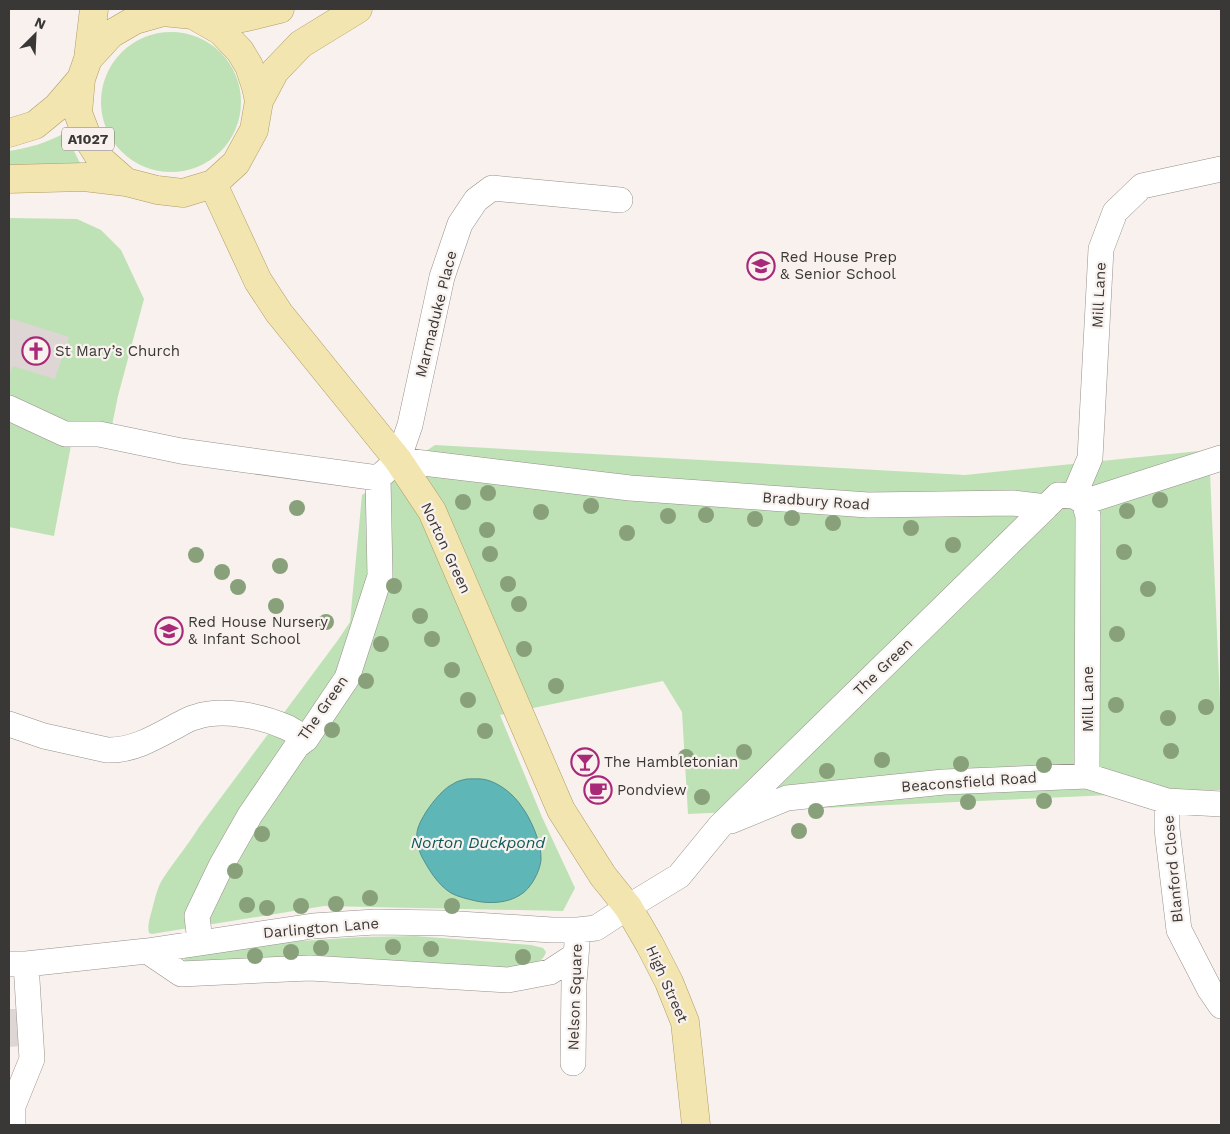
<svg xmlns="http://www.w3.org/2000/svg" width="1230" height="1134" font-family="'Work Sans',sans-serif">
  <rect width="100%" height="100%" fill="#f8f1ed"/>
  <path fill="#bee2b5" d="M101 102a70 70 0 1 1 140 0a70 70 0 1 1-140 0Z
    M65,133L80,163V166L9,165V151C29,148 46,143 65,133Z
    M9,218L77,219L101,230L121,250L144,299L118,396L108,445L72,440L54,536L9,527Z
    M435,445L965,475L1209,450L1221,724V790L688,814L682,712L663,681L500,715L542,817L575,888L563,911L324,906L152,934L149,933C147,926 150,917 152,910C155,899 157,887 164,877C175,860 189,844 199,827L338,640L350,622L362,495Z
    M415,936L531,945L543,948L546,952C541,967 524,968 511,970L193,964L185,961L184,957L270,943L362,937Z"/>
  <path fill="#5fb6b6" stroke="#549090" d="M467,779C475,779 482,778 490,781C502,785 515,796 522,807C531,819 542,844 541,860C540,871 531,889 520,895C508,903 490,904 476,901C468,899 458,897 451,893C438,885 429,870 422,857C418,849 415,837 418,828C422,815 440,790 453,784C457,781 462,780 467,779Z"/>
  <path fill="#ded6d4" d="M9,318L69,337L55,379L13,366L9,376Z
    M9,1009H18L20,1046L9,1047Z"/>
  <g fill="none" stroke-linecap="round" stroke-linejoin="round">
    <g stroke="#97908c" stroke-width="26">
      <path id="minor" d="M9,408L65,434H99L181,451L378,478
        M398,460L630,488L868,505L1013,503L1046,507L1058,495L1074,496L1084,502
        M1074,496L1090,458L1101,249L1115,212L1142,186L1221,169
        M1084,502L1088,516L1087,776
        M1084,502L1221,458
        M9,724L44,736L107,750C133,751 156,737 178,725C184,722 190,718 196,717C222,708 261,716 286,727C293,730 299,735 306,739
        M1167,801V829L1179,930L1210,990L1221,1006
        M731,821L787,798L944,782L1087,776L1167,801L1221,804
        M200,942L197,916L221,866L250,815L297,746L306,739L347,678L380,576L378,478L398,460L410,425L442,277L460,224L476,200L492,188L620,200
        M147,951L181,974L310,968L508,980L550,972L576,955
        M9,964H26L147,951L313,926L375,922L444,923L552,930H578L596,928L628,907L679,876L720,826L1046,507
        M573,1063L574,983L577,943
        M13,1125V1106L32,1059L26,964"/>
    </g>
    <g stroke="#ad9d63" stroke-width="29">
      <path id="major" d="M163,12L193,15L221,31L240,51L249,66L256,87L259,101L254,130L236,163L213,184L183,193L157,190L126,182L102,161L88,139L78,113L81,79L88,59L111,34L135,20Z
        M199,16L243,18L280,9
        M88,59L94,9
        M259,101L275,71L301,44L358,9
        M9,133L35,125L57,107L81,79
        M9,179L84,177L126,182
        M213,184L258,281L279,313L398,460L432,511L561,810L603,876L628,907L650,945L669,982L685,1022L696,1125"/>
    </g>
    <use href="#minor" stroke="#fff" stroke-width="25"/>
    <use href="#major" stroke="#f3e5b0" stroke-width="28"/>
  </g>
  <g fill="#88a17a">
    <circle cx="488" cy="493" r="8"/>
    <circle cx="1160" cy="500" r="8"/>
    <circle cx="463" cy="502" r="8"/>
    <circle cx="591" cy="506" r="8"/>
    <circle cx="297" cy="508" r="8"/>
    <circle cx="1127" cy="511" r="8"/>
    <circle cx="541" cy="512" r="8"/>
    <circle cx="706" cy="515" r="8"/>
    <circle cx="668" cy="516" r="8"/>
    <circle cx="792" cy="518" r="8"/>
    <circle cx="755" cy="519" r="8"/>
    <circle cx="833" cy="523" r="8"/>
    <circle cx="911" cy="528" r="8"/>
    <circle cx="487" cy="530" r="8"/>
    <circle cx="627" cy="533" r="8"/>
    <circle cx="953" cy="545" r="8"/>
    <circle cx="1124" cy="552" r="8"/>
    <circle cx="490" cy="554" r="8"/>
    <circle cx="196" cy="555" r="8"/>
    <circle cx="280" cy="566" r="8"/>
    <circle cx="222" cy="572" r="8"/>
    <circle cx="508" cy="584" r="8"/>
    <circle cx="394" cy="586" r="8"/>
    <circle cx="238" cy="587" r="8"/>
    <circle cx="1148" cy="589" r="8"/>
    <circle cx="519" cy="604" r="8"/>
    <circle cx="276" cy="606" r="8"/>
    <circle cx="420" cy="616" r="8"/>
    <circle cx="326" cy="622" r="8"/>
    <circle cx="1117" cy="634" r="8"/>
    <circle cx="432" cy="639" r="8"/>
    <circle cx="381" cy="644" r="8"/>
    <circle cx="524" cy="649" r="8"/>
    <circle cx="452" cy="670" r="8"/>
    <circle cx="366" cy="681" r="8"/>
    <circle cx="556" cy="686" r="8"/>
    <circle cx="468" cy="700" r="8"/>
    <circle cx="1116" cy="705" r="8"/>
    <circle cx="1206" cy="707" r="8"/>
    <circle cx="1168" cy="718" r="8"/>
    <circle cx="332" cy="730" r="8"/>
    <circle cx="485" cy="731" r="8"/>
    <circle cx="1171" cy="751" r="8"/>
    <circle cx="744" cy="752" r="8"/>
    <circle cx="686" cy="757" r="8"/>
    <circle cx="882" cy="760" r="8"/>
    <circle cx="961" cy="764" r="8"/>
    <circle cx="1044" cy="765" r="8"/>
    <circle cx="827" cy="771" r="8"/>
    <circle cx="702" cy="797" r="8"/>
    <circle cx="1044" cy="801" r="8"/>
    <circle cx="968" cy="802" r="8"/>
    <circle cx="816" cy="811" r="8"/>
    <circle cx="799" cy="831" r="8"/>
    <circle cx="262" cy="834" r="8"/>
    <circle cx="235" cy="871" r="8"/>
    <circle cx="370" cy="898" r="8"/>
    <circle cx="336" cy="904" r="8"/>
    <circle cx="247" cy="905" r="8"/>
    <circle cx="301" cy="906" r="8"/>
    <circle cx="452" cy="906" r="8"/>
    <circle cx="267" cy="908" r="8"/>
    <circle cx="393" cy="947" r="8"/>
    <circle cx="321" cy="948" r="8"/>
    <circle cx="431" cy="949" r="8"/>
    <circle cx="291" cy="952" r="8"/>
    <circle cx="255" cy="956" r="8"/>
    <circle cx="523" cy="957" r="8"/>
  </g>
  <defs>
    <g id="school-ring" transform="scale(1.4375)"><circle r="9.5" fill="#f8f1ed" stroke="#a82978" stroke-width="1.5"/><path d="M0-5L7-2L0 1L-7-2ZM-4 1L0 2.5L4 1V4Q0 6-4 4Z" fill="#a82978"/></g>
    <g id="church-ring" transform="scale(1.4375)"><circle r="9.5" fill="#f8f1ed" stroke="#a82978" stroke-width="1.5"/><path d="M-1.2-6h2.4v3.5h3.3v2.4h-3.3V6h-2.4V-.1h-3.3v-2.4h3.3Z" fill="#a82978"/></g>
    <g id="bar-ring" transform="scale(1.4375)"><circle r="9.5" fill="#f8f1ed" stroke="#a82978" stroke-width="1.5"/><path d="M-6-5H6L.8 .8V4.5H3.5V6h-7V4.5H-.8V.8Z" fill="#a82978"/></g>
    <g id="cafe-ring" transform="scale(1.4375)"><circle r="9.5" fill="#f8f1ed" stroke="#a82978" stroke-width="1.5"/><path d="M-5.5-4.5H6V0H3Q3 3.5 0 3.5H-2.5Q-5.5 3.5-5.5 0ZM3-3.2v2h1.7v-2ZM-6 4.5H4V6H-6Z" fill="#a82978"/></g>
  </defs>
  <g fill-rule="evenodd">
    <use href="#school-ring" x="761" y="266"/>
    <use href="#church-ring" x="36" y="351"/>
    <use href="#school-ring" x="169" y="631"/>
    <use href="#bar-ring" x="585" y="762"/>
    <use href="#cafe-ring" x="598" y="790"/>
  </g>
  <g text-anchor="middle" stroke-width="4.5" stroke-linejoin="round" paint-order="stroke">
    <rect fill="#f8f1ed" stroke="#73706d" stroke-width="1" x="62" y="127.5" width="52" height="23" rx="4"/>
    <g font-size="14" font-weight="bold" fill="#3a3836">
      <text x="88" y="144">A1027</text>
    </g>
    <g font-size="15" fill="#3a3836" stroke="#f8f1ed" text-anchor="start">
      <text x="780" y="262">Red House Prep<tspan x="780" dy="17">&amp; Senior School</tspan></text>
      <text x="55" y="356">St Mary’s Church</text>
      <text x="188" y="627">Red House Nursery<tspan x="188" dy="17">&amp; Infant School</tspan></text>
      <text x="604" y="767">The Hambletonian</text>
      <text x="617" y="795">Pondview</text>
    </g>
    <g font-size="15" fill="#3a3836" stroke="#f8f1ed">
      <text transform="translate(1099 295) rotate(-87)" y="5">Mill Lane</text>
      <text transform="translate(436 314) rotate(-76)" y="5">Marmaduke Place</text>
      <text transform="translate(816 501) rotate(4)" y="5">Bradbury Road</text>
      <text transform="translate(446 548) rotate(65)" y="5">Norton Green</text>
      <text transform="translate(883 667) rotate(-44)" y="5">The Green</text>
      <text transform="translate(1088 699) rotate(-90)" y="5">Mill Lane</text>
      <text transform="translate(323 708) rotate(-55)" y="5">The Green</text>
      <text transform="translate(969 782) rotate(-4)" y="5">Beaconsfield Road</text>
      <text transform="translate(1173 869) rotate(-95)" y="5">Blanford Close</text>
      <text transform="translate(321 928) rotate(-5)" y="5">Darlington Lane</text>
      <text transform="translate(667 984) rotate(66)" y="5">High Street</text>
      <text transform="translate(575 997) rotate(-88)" y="5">Nelson Square</text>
    </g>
    <g font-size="16" font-style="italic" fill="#0a5959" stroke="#f8f1ed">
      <text x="478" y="848">Norton Duckpond</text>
    </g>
  </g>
  <rect width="1230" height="1134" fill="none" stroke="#3a3836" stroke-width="20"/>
  <g transform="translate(35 35) rotate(24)" stroke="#f8f1ed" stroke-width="4" paint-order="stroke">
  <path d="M0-4L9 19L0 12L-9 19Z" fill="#3a3836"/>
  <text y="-8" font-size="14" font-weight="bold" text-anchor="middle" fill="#3a3836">N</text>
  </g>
</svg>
